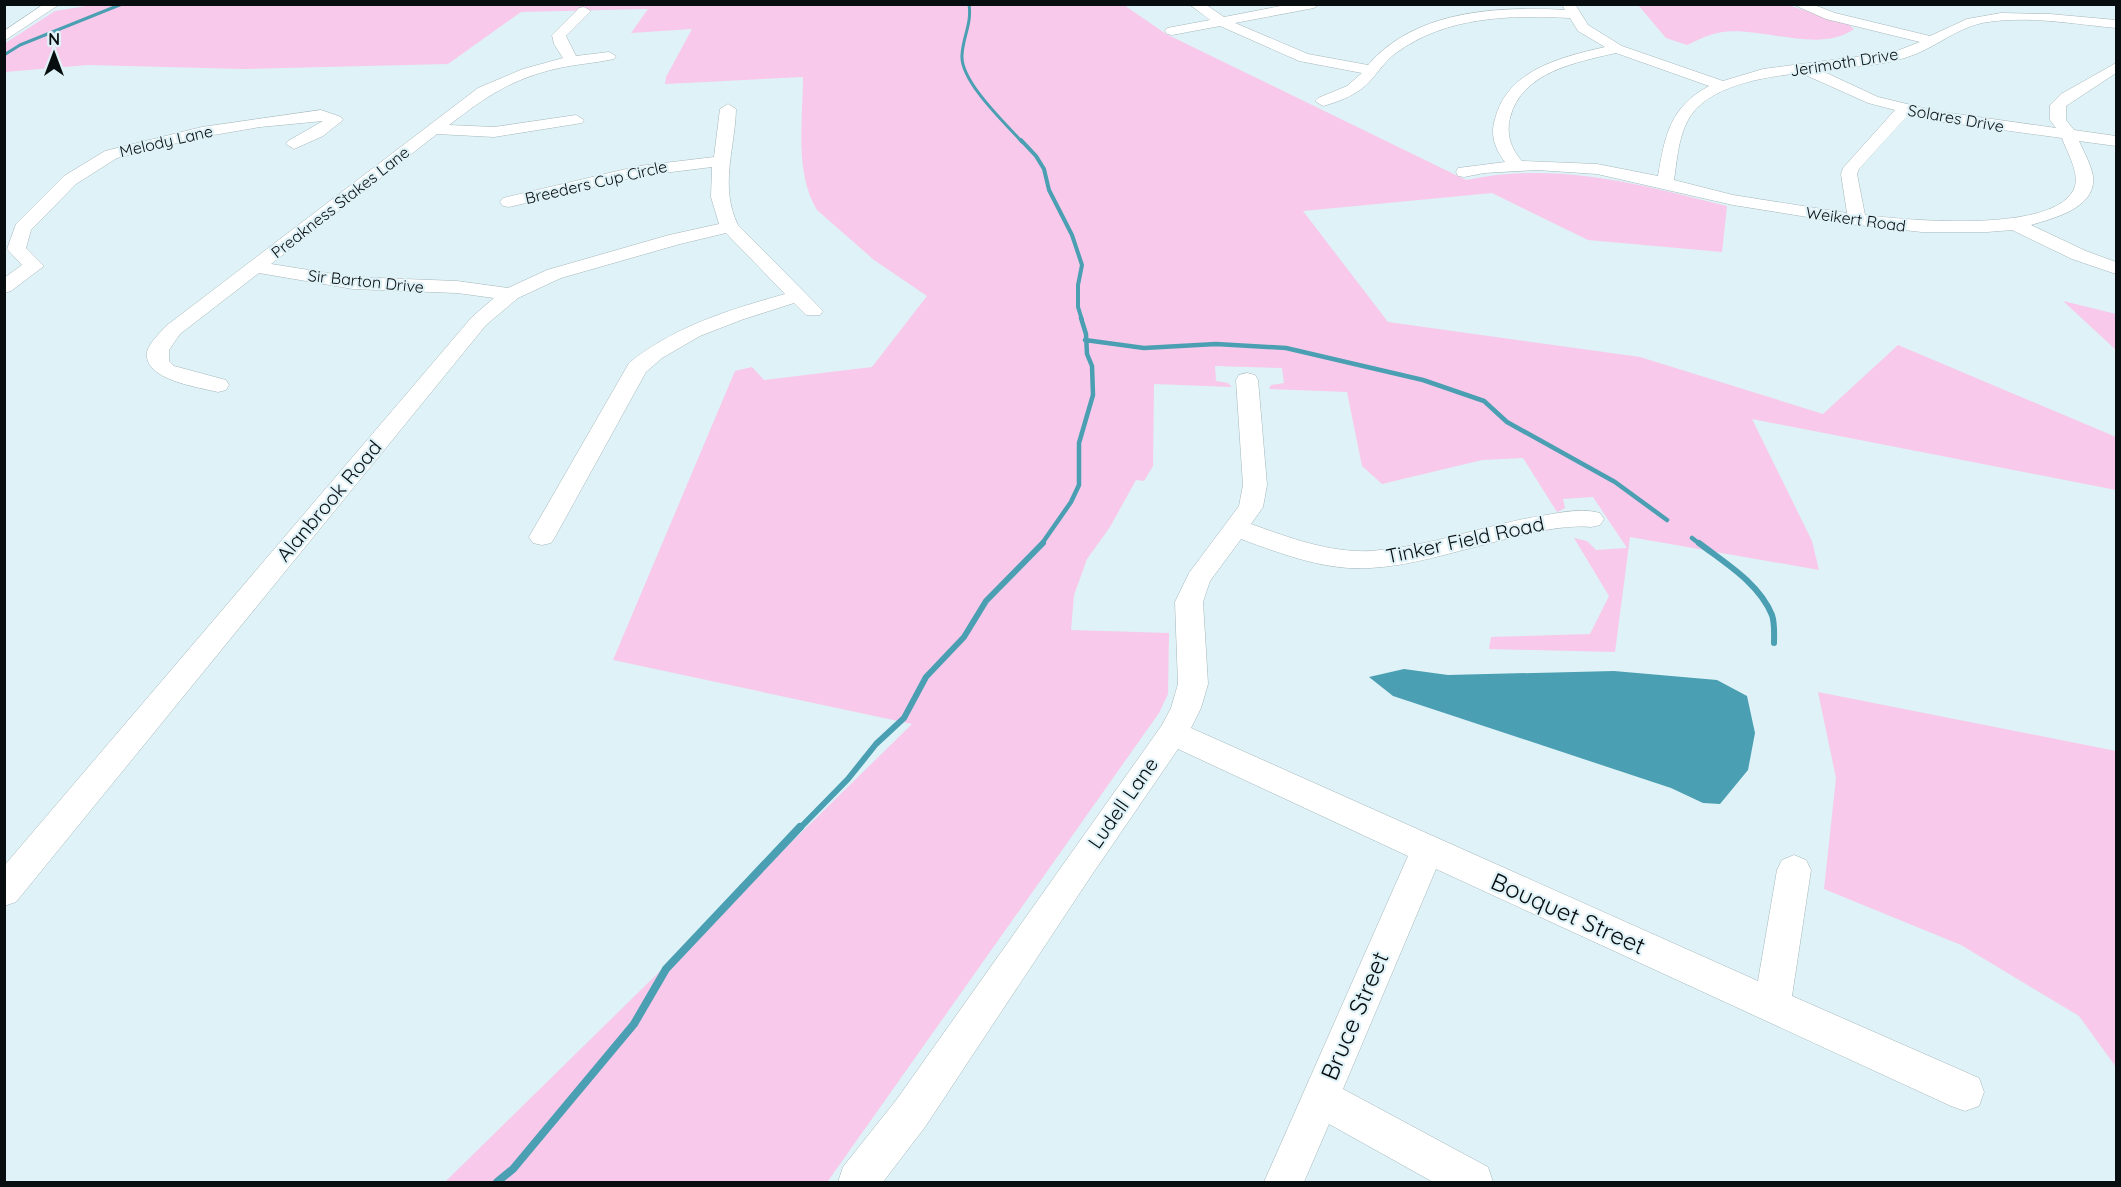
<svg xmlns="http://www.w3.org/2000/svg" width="2121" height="1187" font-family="Quicksand,sans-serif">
  <rect width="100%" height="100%" fill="#dff2f7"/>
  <path fill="#f8c9ea" d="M99,4L1124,5L1166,34L1466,180C1559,161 1638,184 1727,206L1722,252L1588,240L1492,193L1303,211L1388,322L1640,357L1823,414L1898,345L2116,437V490L1752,419L1812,541L1819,570L1630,537L1615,652L1489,649L1491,637L1590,634L1609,596L1574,538L1587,541L1596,550L1627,548L1593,497L1563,499L1565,508L1557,512L1523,458L1482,460L1382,484L1362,466L1347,392L1269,389L1271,385L1284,383L1282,368L1215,366L1216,381L1228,383L1232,387L1154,384L1153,466L1144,481L1136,480L1110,527L1087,559L1074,595L1071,630L1169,633L1168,694L1159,713L828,1181L445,1182L912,724L613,660L735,371L752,367L764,380L872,367L927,296L874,260L817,210C794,172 803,119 803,77L665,84L666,77L692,29L631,33L648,9L521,12L448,64L244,69L88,65L5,72L4,44L55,11Z
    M1638,5H1788L1849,25L1854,29C1818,55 1757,24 1717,33C1707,35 1696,41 1687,45L1666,38Z
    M2063,301L2116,314V350Z
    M1818,692L2116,751V1067L2079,1016L1961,945L1824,889L1836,778Z"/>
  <path fill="#4b9fb2" d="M1404,669L1448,675L1614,671L1717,680L1747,696L1755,733L1748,770L1720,804L1703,803L1671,788L1393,696L1369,677Z"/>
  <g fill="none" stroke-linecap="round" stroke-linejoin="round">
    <path stroke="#4b9fb2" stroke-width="3" d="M969,4C972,24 963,36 962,55C960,81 1005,123 1022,142
      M4,55L20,45L122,4"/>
    <path stroke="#4b9fb2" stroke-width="4" d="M1021,140L1036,156L1044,169L1049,190L1072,235L1082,265L1078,285V307L1082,320"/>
    <path stroke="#4b9fb2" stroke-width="4.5" d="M1085,340L1144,348L1216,344L1286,348L1423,380L1484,401L1507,422L1615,482L1667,520
      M1692,538L1701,545
      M1041,545L1071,502L1079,485V443L1093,395L1092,366L1087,354L1086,334L1081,318"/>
    <path stroke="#4b9fb2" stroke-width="6" d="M1699,543C1725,563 1759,583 1772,615C1775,624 1774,634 1774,643
      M799,829L848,779L876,744L904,718L926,677L964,637L986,601L1043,543"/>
    <path stroke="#4b9fb2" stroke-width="8" d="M497,1182L513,1169L634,1024L666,969L800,827"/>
    <g stroke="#a5b7bb" stroke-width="1">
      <path id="minor" d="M44,4H60L4,41V31Z
        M1189,4H1205L1224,17L1291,4H1320L1314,8L1235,23L1308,54L1368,65C1415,10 1498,6 1565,10L1562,4H1575L1588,25L1622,46L1723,81L1763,69L1894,52L1920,42L1826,19L1792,4H1812L1835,13L1930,36L1967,19L2001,13L2050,14L2116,20V28C2073,24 2026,15 1982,23C1958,28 1938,45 1916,54C1886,66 1852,67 1820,70L1878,97L1936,111L2056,128L2050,120V105L2061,94L2116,63V73L2066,106V120L2074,130L2116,136V146L2079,141C2084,152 2091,165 2093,176C2097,208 2054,218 2031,225L2086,251L2116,262V274L2072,259L2012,230L1987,232H1922L1857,225L1733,205L1597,174L1537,170L1484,173L1464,177L1458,176L1456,172L1458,168L1505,162C1495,149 1490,135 1495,119C1507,70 1561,57 1605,47L1578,31L1570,18C1511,15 1446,16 1396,53C1386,60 1379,71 1371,80C1359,94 1341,101 1323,106L1315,101L1318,98L1347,86L1362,73L1299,61L1220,26L1172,35L1167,34L1165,31L1167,28L1210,20ZM1616,53L1709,86C1670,107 1665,135 1658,176L1597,164L1522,161C1511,149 1506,134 1510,118C1521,72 1577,62 1616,53ZM1801,73L1868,103L1895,110L1843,168L1841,174L1847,213L1733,195L1674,180C1677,161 1678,140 1687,122C1705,85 1765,77 1801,73ZM1909,114L1936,121L2062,138C2067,152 2079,172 2075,186C2060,235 1904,220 1865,215L1857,174L1859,169Z
        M584,7L591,11L566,36L576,56L609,52L616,56L614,59C596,63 577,64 559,68C511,79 487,96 449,125L494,127L576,115L584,120L582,123L494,137L437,134L271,264L353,277L457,281L508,288L547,270L669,235L719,224L711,197L712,167L639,176L509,207L503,206L500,202L503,198L639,166L714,157L720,109L728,104L736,109C735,149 719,186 738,225L823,311L820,315H806L794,303L741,320L700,336L662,358L646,372L555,537L551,543L542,545L533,543L529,537L629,363C675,326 729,310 785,294L726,233L680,244L561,278L518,298L486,325L16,902L4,906V866L472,317L494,298L457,293L353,289L259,273L180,334L169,350V361L174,366L226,380L229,385L226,390L218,392C198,387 143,380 147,352C149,343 160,333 166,326L478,88L523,69L563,58L554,44L552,35L579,8Z
        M321,110L341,117L343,120L323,136L294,149L286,144L288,141L323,121L260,127L202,137L117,158L76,184L31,230L26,248L44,266L11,291L4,293V278L22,265L7,249L16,224L64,176L105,151L202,127Z
        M1247,373L1255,375L1258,380L1267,485L1263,507L1251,524C1290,538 1330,553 1371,551C1430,547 1487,524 1546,515C1564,512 1582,508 1600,513L1604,519L1600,525L1591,527C1560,524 1517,536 1487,544C1449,553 1410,566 1370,568C1326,571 1282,554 1241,539L1210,581L1203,602L1208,684L1201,708L1191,728L1758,981L1777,870L1782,860L1794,855L1806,860L1811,870L1792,996L1979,1078L1984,1092L1979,1106L1965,1111L1951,1106L1436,869L1343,1089L1488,1167L1493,1182H1433L1329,1124L1304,1182H1264L1408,856L1178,749L1089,879L925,1127L883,1182H838L843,1167L897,1099L1162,725L1171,708L1178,684L1175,602L1189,573L1239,506L1243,485L1236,380L1239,375Z"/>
    </g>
    <use href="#minor" fill="#fff" fill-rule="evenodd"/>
  </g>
  <g text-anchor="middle" stroke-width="4.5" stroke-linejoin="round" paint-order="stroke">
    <g font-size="16" fill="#080e0f" stroke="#dff2f7">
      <text transform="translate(1844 62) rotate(-9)" y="6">Jerimoth Drive</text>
      <text transform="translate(1956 118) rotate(10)" y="6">Solares Drive</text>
      <text transform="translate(166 141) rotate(-13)" y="6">Melody Lane</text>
      <text transform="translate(596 182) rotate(-13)" y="6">Breeders Cup Circle</text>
      <text transform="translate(340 202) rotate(-38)" y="6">Preakness Stakes Lane</text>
      <text transform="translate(1856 219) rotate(8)" y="6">Weikert Road</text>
      <text transform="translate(366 281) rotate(6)" y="6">Sir Barton Drive</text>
    </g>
    <g font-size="20" fill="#080e0f" stroke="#dff2f7">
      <text transform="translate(329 501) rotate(-50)" y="7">Alanbrook Road</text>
      <text transform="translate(1465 540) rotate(-12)" y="7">Tinker Field Road</text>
      <text transform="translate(1123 803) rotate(-55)" y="7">Ludell Lane</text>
    </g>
    <g font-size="24" fill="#080e0f" stroke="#dff2f7">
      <text transform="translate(1568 914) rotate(24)" y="8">Bouquet Street</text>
      <text transform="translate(1355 1016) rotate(-67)" y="8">Bruce Street</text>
    </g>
  </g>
  <rect width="2121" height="1187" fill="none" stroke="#080e0f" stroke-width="12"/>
  <g transform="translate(54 54)" stroke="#dff2f7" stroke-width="4.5" paint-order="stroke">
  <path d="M0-4.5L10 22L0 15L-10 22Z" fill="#080e0f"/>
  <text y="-9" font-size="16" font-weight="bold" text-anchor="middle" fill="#080e0f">N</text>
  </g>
</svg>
